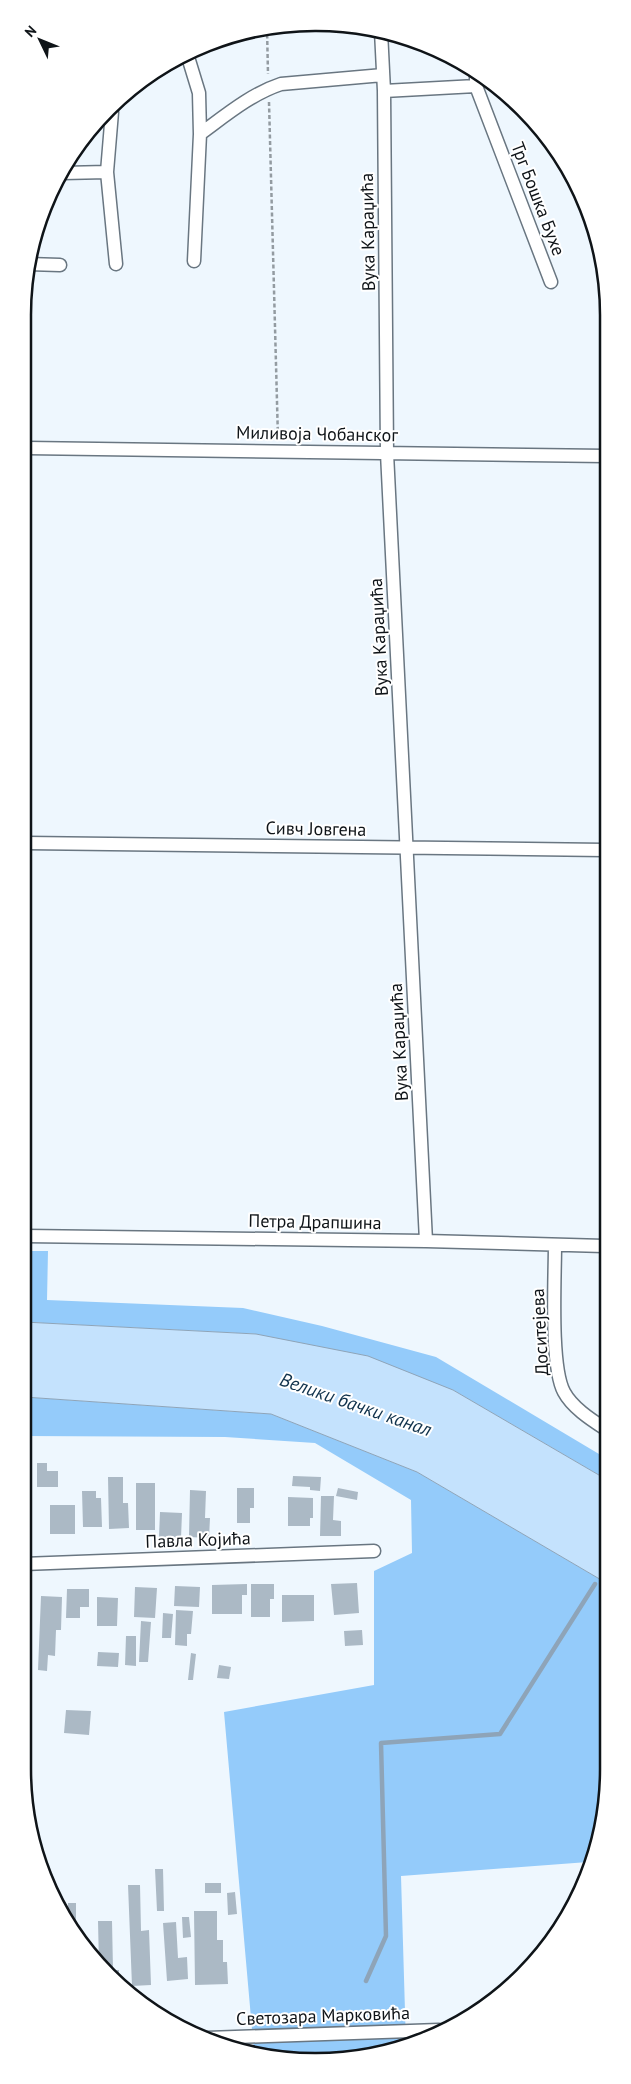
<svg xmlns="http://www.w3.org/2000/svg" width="631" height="2084" font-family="'PT Sans',sans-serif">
  <rect width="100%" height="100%" fill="#eef7fe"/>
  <path fill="#94cbfa" d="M24,1251H48L47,1300L243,1308L322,1326L436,1357L604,1457V1478L453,1390L256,1334L24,1322Z
    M24,1397L271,1414L417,1472L603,1581V1826L588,1862L401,1876L406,2045L391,2052L278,2059L254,2052L224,1712L374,1685V1571L412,1553L411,1500L315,1443L225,1437L24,1436Z"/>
  <path fill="#c4e2fd" stroke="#8ea4b8" d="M24,1322L256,1334L368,1356L453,1390L604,1478L603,1581L417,1472L271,1414L24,1397Z"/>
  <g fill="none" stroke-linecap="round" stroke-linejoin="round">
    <path stroke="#8ea4b8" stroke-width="4.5" d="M366,1981L386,1936L381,1743L500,1734L595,1584"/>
  </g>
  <path fill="#abb9c5" d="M37,1463H47V1471H58V1487H37Z
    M293,1476L321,1477L320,1491L310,1490V1487L292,1486Z
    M108,1477H123V1503H128L129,1528L109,1529Z
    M136,1483H155V1530H136Z
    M237,1488H254V1508H250V1523H237Z
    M338,1488L358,1492L357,1500L336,1496Z
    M190,1490L206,1491L205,1518H210L209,1538L189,1537Z
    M82,1491H96V1498H101L102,1527H83Z
    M321,1496H334L333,1520L341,1521V1536H320Z
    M288,1497L313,1498V1518H310V1526H288Z
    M50,1505H75V1534H50Z
    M160,1512L182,1513L181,1538L159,1537Z
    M357,1583L359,1613L334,1615L331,1584Z
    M247,1584V1595H242V1614H212V1585Z
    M251,1584H274V1599H270V1617H251Z
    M175,1586L200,1587L199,1607L174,1606Z
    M135,1587L157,1588L155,1618L134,1617Z
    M23,1589H32L31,1609H27L24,1652H23Z
    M67,1589H89V1607H80V1618H66Z
    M282,1595H314V1621L282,1622Z
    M41,1596L62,1597L61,1630H56L55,1656L48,1655L47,1671L38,1670Z
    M97,1597L118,1598L117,1626H97Z
    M176,1610L193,1611L191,1634H187V1646L175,1645Z
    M163,1613L173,1614L171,1638H162Z
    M141,1621L151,1622L148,1662H139Z
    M362,1630L363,1645L345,1646L344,1631Z
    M126,1636H136V1666L125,1665Z
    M98,1652L119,1653L118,1667L97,1666Z
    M191,1653L196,1654L193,1680H188Z
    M219,1665L231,1667L229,1679L217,1678Z
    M66,1710L91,1711L89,1735L64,1733Z
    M155,1869H163L164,1911H157Z
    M205,1883H221V1893H205Z
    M128,1885H140L141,1931L149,1930L151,1985L132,1986Z
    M235,1892L237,1914L228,1915L227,1893Z
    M68,1903H76V1921H70L68,1918Z
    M194,1911H217V1940H223V1962H227L228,1984L195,1985Z
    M182,1917H189L191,1937L183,1938Z
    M98,1921H112L113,1970H119V1980L99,1965Z
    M176,1922L178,1958L187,1957L188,1979L167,1981L163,1923Z"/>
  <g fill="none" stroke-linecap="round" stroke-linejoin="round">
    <g stroke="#697681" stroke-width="15">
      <path id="minor" d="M381,31L384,91L387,453L426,1241
        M188,57L199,93L200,134L194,261
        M476,73V86L551,282
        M384,91L476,86
        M112,112L107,172L116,264
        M200,134C226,115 251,94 281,84L383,75
        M63,173L107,172
        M28,264L60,265
        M27,448L606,456
        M26,843L605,850
        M25,1236L426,1241L604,1246
        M555,1245C555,1278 550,1366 564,1392C572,1407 590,1419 604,1428
        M23,1564L374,1551
        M207,2038L439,2030"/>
    </g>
    <path stroke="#939ba1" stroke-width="2.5" stroke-dasharray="4 2.5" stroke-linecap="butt" d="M267,28L268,74
      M269,102L278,439"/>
    <use href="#minor" stroke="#fff" stroke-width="12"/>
  </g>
  <g text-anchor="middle" stroke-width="4" stroke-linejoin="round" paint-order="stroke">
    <g font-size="18" fill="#0f1418" stroke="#fff">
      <text transform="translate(538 199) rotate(69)" y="6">Трг Бошка Бухе</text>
      <text transform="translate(368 232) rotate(-91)" y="6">Вука Караџића</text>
      <text transform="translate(317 434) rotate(1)" y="6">Миливоја Чобанског</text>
      <text transform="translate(379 637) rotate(-93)" y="6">Вука Караџића</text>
      <text transform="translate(316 829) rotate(1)" y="6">Сивч Јовгена</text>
      <text transform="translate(399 1042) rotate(-93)" y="6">Вука Караџића</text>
      <text transform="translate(315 1222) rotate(1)" y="6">Петра Драпшина</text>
      <text transform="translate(540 1332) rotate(-93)" y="6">Доситејева</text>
      <text transform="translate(198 1540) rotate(-2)" y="6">Павла Којића</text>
      <text transform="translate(323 2016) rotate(-2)" y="6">Светозара Марковића</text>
    </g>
    <g font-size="19" font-style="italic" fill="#10324c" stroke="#fff">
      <text transform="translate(356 1404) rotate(19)" y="7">Велики бачки канал</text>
    </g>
  </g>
  <path d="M0 0H631V2084H0ZM315 31H316A284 284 0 0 1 600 315V1769A284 284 0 0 1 316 2053H315A284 284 0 0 1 31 1769V315A284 284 0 0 1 315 31Z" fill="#fff" fill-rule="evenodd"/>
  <path fill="none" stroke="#0f1418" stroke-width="2.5" d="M315 31H316A284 284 0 0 1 600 315V1769A284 284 0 0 1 316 2053H315A284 284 0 0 1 31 1769V315A284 284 0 0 1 315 31Z"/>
  <g transform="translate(40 40) rotate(313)" stroke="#ffffff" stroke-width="4" paint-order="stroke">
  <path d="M0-4L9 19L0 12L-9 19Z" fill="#0f1418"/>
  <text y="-8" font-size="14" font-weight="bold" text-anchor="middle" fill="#0f1418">N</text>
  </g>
</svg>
